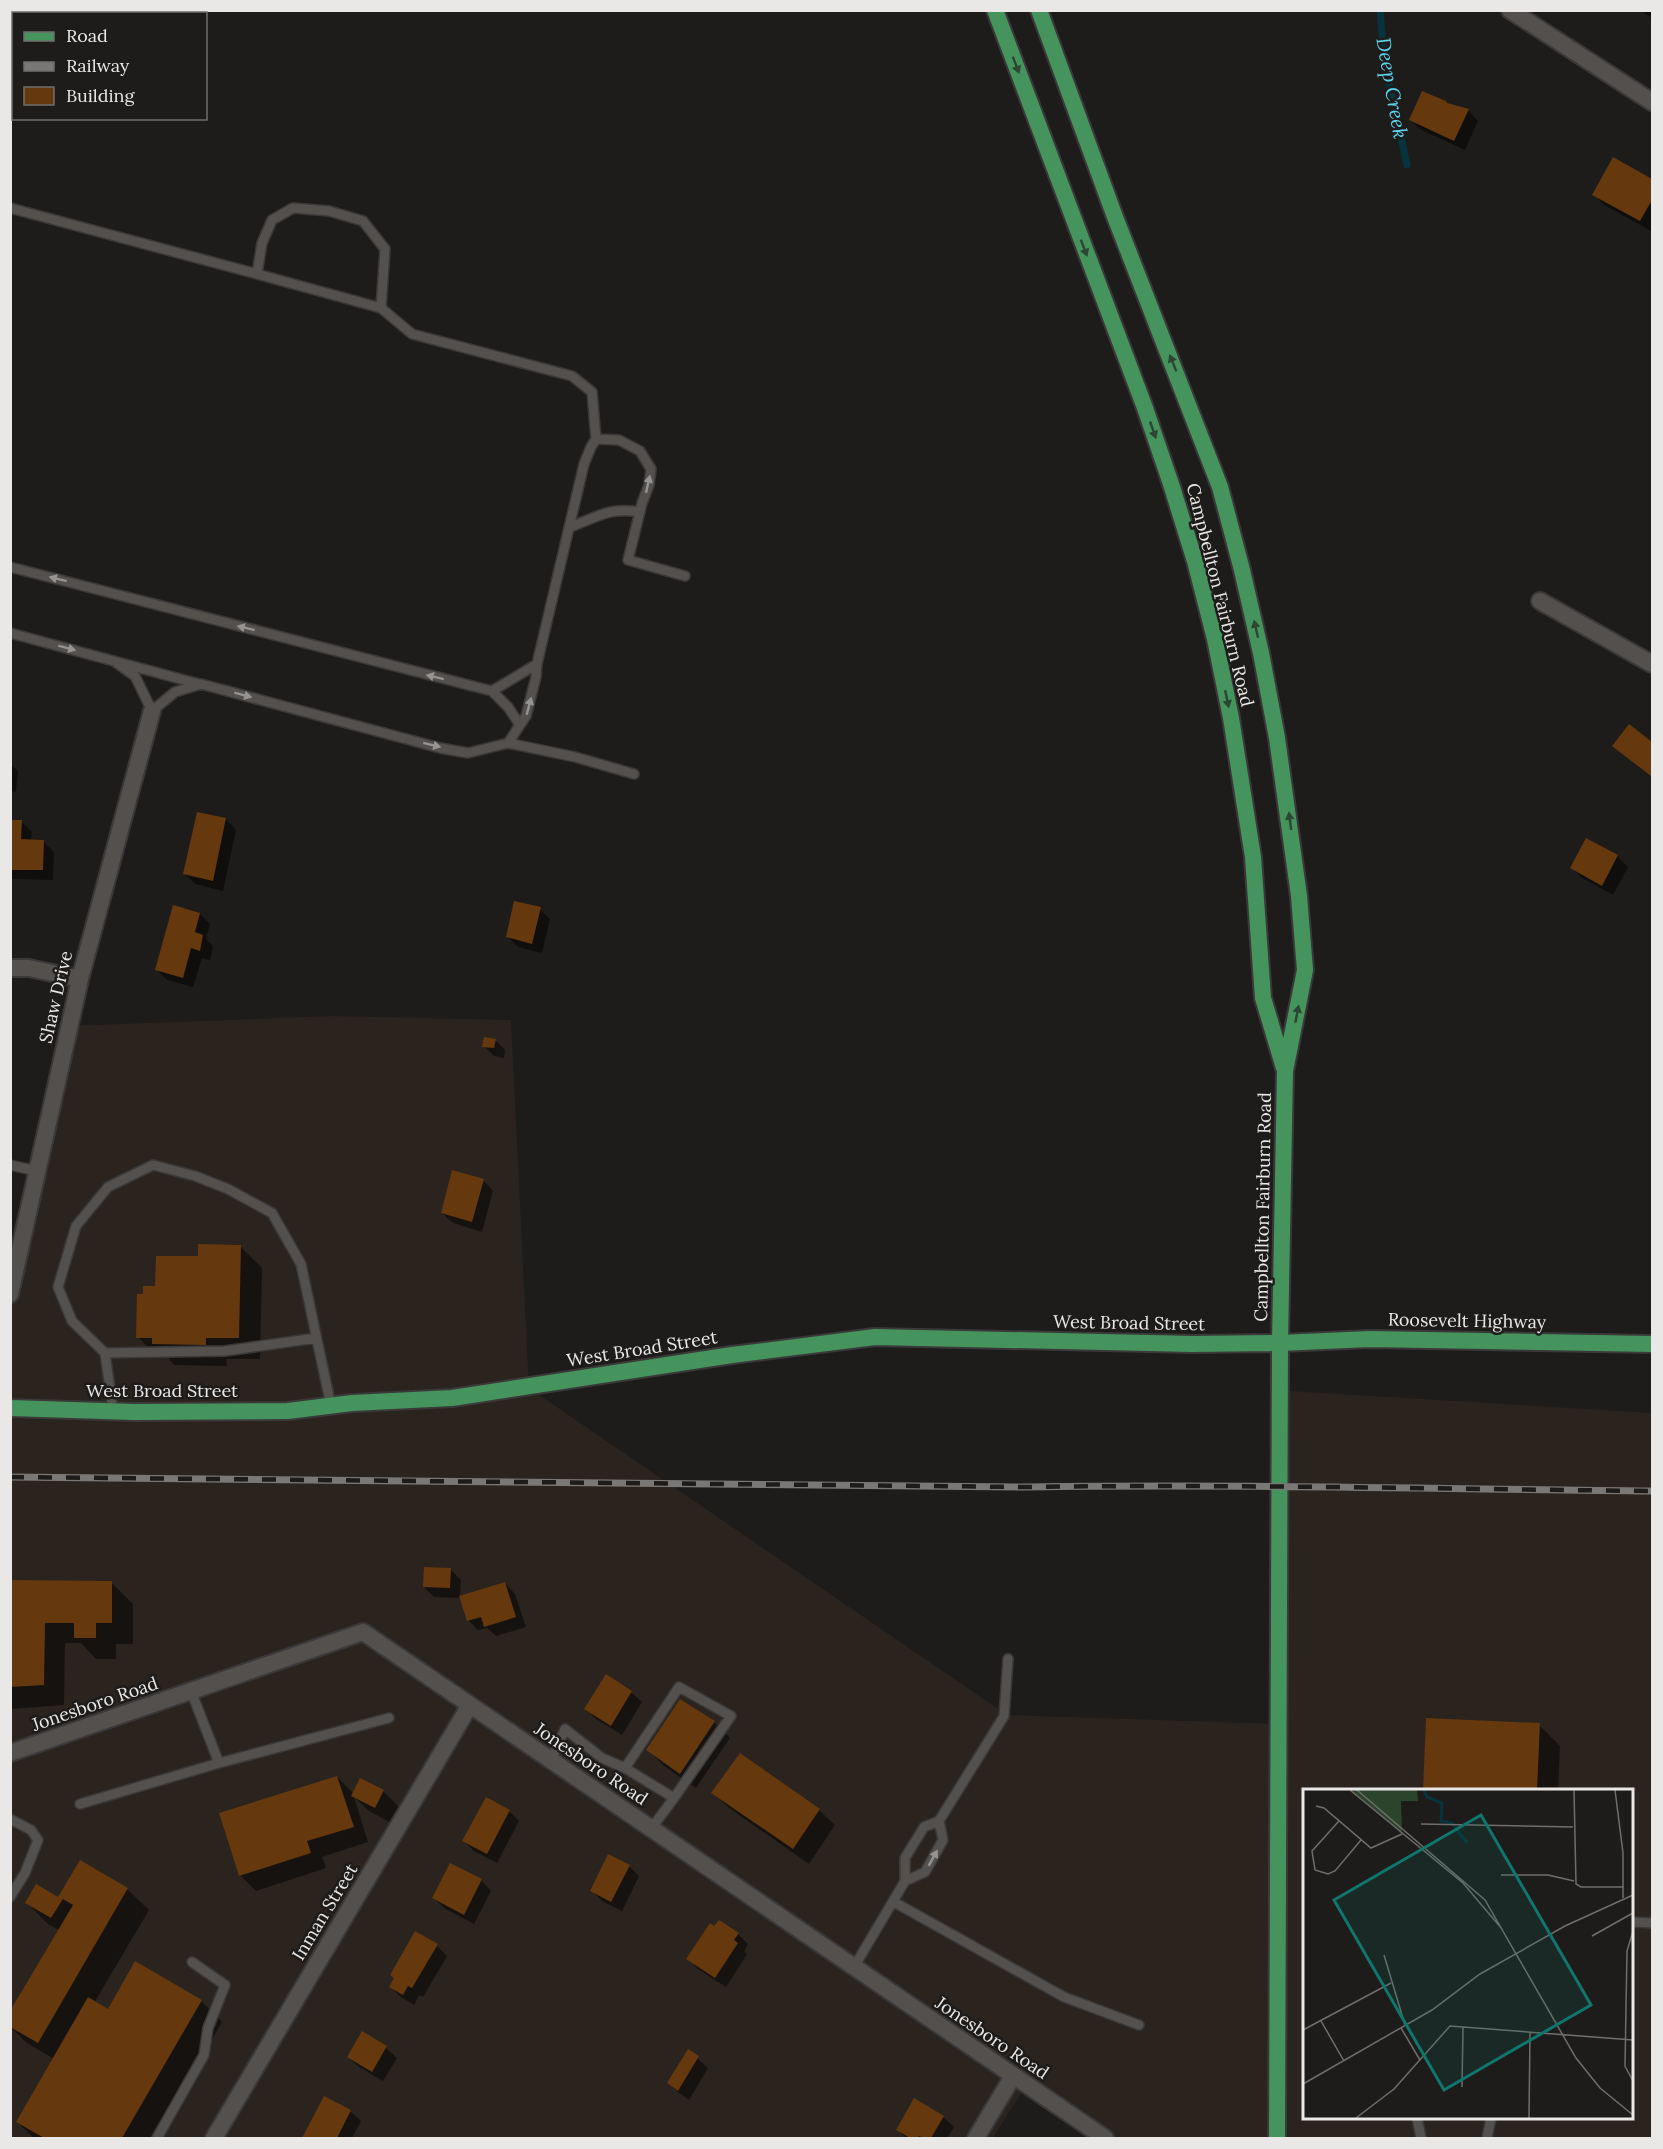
<svg xmlns="http://www.w3.org/2000/svg" width="1663" height="2149" font-family="Lora,serif">
  <rect width="100%" height="100%" fill="#1e1c1a"/>
  <path fill="#2a231e" fill-rule="evenodd" d="M334,1016L511,1020L529,1388L1007,1715L1280,1724L1289,1391L1652,1413V2138H1098L1023,2090L993,2138H11V1245L66,1026ZM1304,1790H1632V2118H1304Z"/>
  <path fill="#0007" d="M1640,10H1652V18Z
    M1468,110L1478,121L1465,150L1421,130L1410,120Z
    M1613,159L1652,181V228L1651,231L1604,205L1594,194Z
    M1629,726L1652,744V778L1614,746Z
    M10,764L18,771L16,792L10,791Z
    M198,813L226,819L236,830L223,891L195,884L185,874Z
    M21,821L32,832L31,841H43L54,852L53,880L10,879V822Z
    M1587,840L1617,856L1628,867L1613,895L1582,878L1572,868Z
    M540,909L550,919L542,953L518,947L508,937Z
    M200,914L210,924L206,939L213,946L210,960L202,958L193,987L167,980L157,970Z
    M495,1040L505,1050L504,1058L494,1056L484,1046Z
    M483,1180L493,1191L482,1232L453,1223L442,1213Z
    M241,1247L262,1268L260,1359H226L227,1366L174,1365L168,1358H159L138,1337L144,1296L199,1258Z
    M451,1570L461,1580L460,1597L505,1583L515,1594L526,1627L496,1636L487,1628L478,1630L468,1620L461,1598L434,1597L424,1587Z
    M10,1581L112,1583L133,1604V1644H116V1659H96L81,1643H65L64,1705L10,1709Z
    M606,1676L631,1692L642,1702L622,1735L596,1719L586,1709Z
    M680,1701L714,1722L730,1738L696,1788L664,1766L648,1750Z
    M1427,1720L1539,1725L1560,1746L1558,1790H1425Z
    M337,1777L354,1794L383,1791L399,1807L391,1823L369,1811L354,1797L368,1842L322,1857L326,1868L256,1891L240,1875Z
    M713,1793L819,1810L835,1825L809,1864L729,1808Z
    M509,1811L519,1821L497,1863L474,1851L464,1841Z
    M80,1862L127,1889L149,1910L94,2003L108,2011L201,2001L222,2022L155,2138H34L17,2122L54,2059L27,2043L10,2027L59,1930L48,1924L27,1903L58,1899Z
    M629,1866L639,1876L622,1911L602,1901L592,1890Z
    M481,1880L491,1891L474,1924L444,1908L434,1898Z
    M738,1934L748,1944L744,1951L747,1954L726,1987L698,1969L688,1959Z
    M437,1946L447,1956L423,1997L419,1995L414,2005L401,1997L391,1987Z
    M362,2033L386,2048L397,2058L383,2081L359,2067L348,2057Z
    M689,2051L708,2068L689,2100L679,2093L668,2083Z
    M325,2098L350,2111L361,2121L352,2138H304Z
    M943,2117L954,2127L947,2138H906L898,2130Z"/>
  <g fill="none" stroke-linecap="round" stroke-linejoin="round">
    <path stroke="#05343e" stroke-width="7" d="M1380,10L1384,59L1407,165"/>
  </g>
  <path fill="#65380d" d="M1422,91L1446,101L1447,103L1469,109L1454,141L1409,120Z
    M1613,157L1652,179V200L1640,221L1592,195Z
    M1629,724L1652,742V777L1612,746Z
    M197,812L226,818L213,881L183,874Z
    M10,820H22L21,839L44,840L43,870H10Z
    M1586,838L1618,855L1602,886L1570,868Z
    M514,901L541,907L532,944L506,937Z
    M173,905L200,913L195,932L203,935L200,951L191,948L183,978L155,970Z
    M484,1037L496,1039L494,1048L482,1047Z
    M452,1170L484,1179L472,1222L441,1213Z
    M198,1244L241,1245L239,1338H206V1345L152,1344V1338H136L137,1294H143V1286H155L156,1256H198Z
    M424,1567L451,1568L450,1588L423,1587Z
    M10,1580L112,1581V1623H96V1638H74V1623H45L44,1685L10,1687Z
    M505,1582L516,1617L484,1627L481,1617L467,1621L459,1596Z
    M606,1674L632,1691L611,1726L584,1709Z
    M680,1699L715,1721L680,1774L646,1750Z
    M1426,1718L1540,1723L1537,1790H1423Z
    M740,1753L820,1809L793,1849L711,1793Z
    M337,1776L354,1827L307,1841L311,1853L239,1876L219,1813Z
    M360,1778L384,1790L375,1808L351,1796Z
    M486,1797L510,1810L487,1854L462,1841Z
    M608,1854L630,1865L611,1902L590,1891Z
    M80,1860L128,1888L38,2043L10,2027V2011L73,1905L63,1899L51,1918L25,1903L36,1884L58,1897Z
    M450,1863L482,1879L464,1915L432,1898Z
    M719,1920L739,1933L734,1940L738,1943L715,1978L686,1959L710,1923L714,1926Z
    M415,1931L438,1944L412,1988L408,1986L403,1995L389,1987L394,1978L390,1975Z
    M135,1961L202,2000L122,2138H44L16,2122L88,1997L108,2009Z
    M362,2031L387,2046L372,2072L347,2057Z
    M688,2049L699,2056L678,2091L667,2083Z
    M324,2096L351,2110L337,2138H302Z
    M914,2098L944,2116L931,2138H924L919,2136L918,2138H910L896,2130Z"/>
  <g fill="none" stroke-linecap="round" stroke-linejoin="round">
    <g stroke="#3a3838" stroke-width="12">
      <path id="service" d="M10,208L257,274L262,243L272,220L293,208L329,211L363,221L385,249L381,308L412,334L572,376L592,392L596,439
        M257,274L381,308
        M570,527C598,517 608,507 640,512
        M10,567L492,691L508,707L520,725
        M10,633L199,684
        M114,661L135,676L152,711L175,692L201,684L440,748L468,753L508,743L575,757L634,774
        M492,691L537,664
        M508,743L526,716L536,677L537,664L584,464L591,447L596,439L619,440L640,451L651,469L649,485L642,503L628,560L685,576
        M10,1165L37,1171
        M105,1353L225,1351L316,1338
        M113,1411L105,1353L72,1321L58,1287L76,1226L108,1187L153,1165L195,1176L228,1189L272,1213L301,1264L331,1406
        M551,1761L565,1729L602,1758L625,1768
        M219,1763L389,1718
        M80,1804L219,1763L191,1691
        M10,1819L31,1830L38,1840L25,1873L10,1897
        M651,1829L674,1798L625,1768L679,1687L731,1716L674,1798
        M905,1881L925,1872L943,1840L939,1821
        M894,1902L1064,1997L1139,2025
        M1632,1922L1652,1923
        M854,1967L905,1881V1858L924,1827L939,1821L1004,1716L1008,1659
        M1417,2118L1421,2138
        M157,2138L204,2055L208,2028L225,1985L192,1962
        M1487,2138L1491,2118"/>
    </g>
    <g stroke="#3a3838" stroke-width="20">
      <path id="minor" d="M1510,10L1652,102
        M1540,601L1652,664
        M10,968H29L80,979
        M10,1294L80,979L152,711
        M10,1753L363,1632L1105,2138
        M214,2138L470,1705
        M976,2138L1013,2076"/>
    </g>
    <g stroke="#3a3838" stroke-width="20">
      <path id="primary" d="M995,10L1145,408L1171,484L1195,561L1215,639L1231,718L1253,857L1263,998L1284,1068
        M1039,10L1115,217L1220,487L1242,570L1261,653L1277,738L1299,896L1305,970L1285,1071L1280,1343L1277,2138
        M10,1408L134,1412L288,1411L352,1403L452,1398L732,1355L875,1337L1192,1344L1280,1343L1370,1339L1652,1344"/>
    </g>
    <use href="#service" stroke="#53504e" stroke-width="9"/>
    <use href="#minor" stroke="#53504e" stroke-width="16"/>
    <use href="#primary" stroke="#45935d" stroke-width="16"/>
    <g stroke="#7a7876" stroke-width="7">
      <path id="rail" d="M10,1477L1028,1487C1236,1484 1444,1489 1652,1491"/>
    </g>
    <use href="#rail" stroke="#1e1c1a" stroke-width="4.5" stroke-dasharray="14" stroke-linecap="butt"/>
  </g>
  <defs><path id="oneway-solid" d="M-6-.8H1V-3.2L6.5 0L1 3.2V.8H-6Z" transform="scale(1.5)"/></defs>
  <g fill="#2c4631">
    <use href="#oneway-solid" transform="translate(1016 65) rotate(69)"/>
    <use href="#oneway-solid" transform="translate(1084 248) rotate(69)"/>
    <use href="#oneway-solid" transform="translate(1173 363) rotate(-112)"/>
    <use href="#oneway-solid" transform="translate(1153 430) rotate(71)"/>
    <use href="#oneway-solid" transform="translate(1256 629) rotate(-103)"/>
    <use href="#oneway-solid" transform="translate(1227 699) rotate(78)"/>
    <use href="#oneway-solid" transform="translate(1290 821) rotate(-98)"/>
    <use href="#oneway-solid" transform="translate(1297 1014) rotate(-79)"/>
  </g>
  <g fill="#969493">
    <use href="#oneway-solid" transform="translate(648 484) rotate(-77)"/>
    <use href="#oneway-solid" transform="translate(58 579) rotate(-166)"/>
    <use href="#oneway-solid" transform="translate(246 628) rotate(-166)"/>
    <use href="#oneway-solid" transform="translate(67 648) rotate(15)"/>
    <use href="#oneway-solid" transform="translate(435 677) rotate(-166)"/>
    <use href="#oneway-solid" transform="translate(243 695) rotate(15)"/>
    <use href="#oneway-solid" transform="translate(529 706) rotate(-75)"/>
    <use href="#oneway-solid" transform="translate(432 745) rotate(14)"/>
    <use href="#oneway-solid" transform="translate(933 1858) rotate(-61)"/>
  </g>
  <g text-anchor="middle" stroke-width="5" stroke-linejoin="round" paint-order="stroke">
    <g font-size="18" fill="#e9e8e7" stroke="#1e1c1a">
      <text transform="translate(1220 595) rotate(76)" y="6">Campbellton Fairburn Road</text>
      <text transform="translate(56 997) rotate(-77)" y="6">Shaw Drive</text>
      <text transform="translate(1263 1207) rotate(-89)" y="6">Campbellton Fairburn Road</text>
      <text transform="translate(1467 1321) rotate(1)" y="6">Roosevelt Highway</text>
      <text transform="translate(1129 1323) rotate(1)" y="6">West Broad Street</text>
      <text transform="translate(642 1349) rotate(-9)" y="6">West Broad Street</text>
      <text x="162" y="1397">West Broad Street</text>
      <text transform="translate(95 1704) rotate(-19)" y="6">Jonesboro Road</text>
      <text transform="translate(591 1764) rotate(34)" y="6">Jonesboro Road</text>
      <text transform="translate(325 1912) rotate(-59)" y="6">Inman Street</text>
      <text transform="translate(992 2038) rotate(34)" y="6">Jonesboro Road</text>
    </g>
    <g font-size="20" font-style="italic" fill="#5bd4ef" stroke="#1e1c1a">
      <text transform="translate(1392 88) rotate(80)" y="7">Deep Creek</text>
    </g>
  </g>
  <g transform="translate(1303 1789)">
    <rect width="330" height="330" fill="#1e1c1a"/>
    <path d="M48,1H114L115,12H98L99,43Z" fill="#2b442b"/>
    <path fill="none" stroke="#05343e" stroke-width="3" d="M121,1L124,8L139,14L138,32L149,34L164,54"/>
    <path fill="none" stroke="#6f6e6c" stroke-width="1.5" d="M47,1L160,94L199,140M54,1L182,111L273,269L297,299L330,326M271,1L273,95L278,98H321M312,1L320,64V109M13,17L21,19L68,59L99,45M36,32L9,62L12,81L25,85L32,82L58,51M118,35L270,38M198,86H245L271,92M330,142L324,162L322,277L330,292M289,147L330,124M81,166L102,236M18,232L41,272M98,239L117,271M0,241L88,194M0,295L129,221L177,185L262,137L330,106M159,298L160,238M53,329L91,300L147,237L330,251M226,329L227,243"/>
    <path fill="#0f766e" fill-opacity="0.15" stroke="#0f766e" stroke-width="3" d="M178,26L288,216L141,301L31,111Z"/>
    <rect width="330" height="330" fill="none" stroke="#e9e8e7" stroke-width="3"/>
  </g>
  <rect width="1663" height="2149" fill="none" stroke="#e9e8e7" stroke-width="24"/>
  <rect x="12" y="12" width="195" height="108" fill="#1e1c1a" stroke="#6f6e6c" stroke-width="1.5"/>
  <rect x="24" y="32" width="30" height="9" fill="#45935d" stroke="#6f6e6c" stroke-width="1.5"/>
  <text x="66" y="42" font-size="18" fill="#e9e8e7">Road</text>
  <rect x="24" y="62" width="30" height="9" fill="#7a7876" stroke="#6f6e6c" stroke-width="1.5"/>
  <text x="66" y="72" font-size="18" fill="#e9e8e7">Railway</text>
  <rect x="24" y="87" width="30" height="18" fill="#65380d" stroke="#6f6e6c" stroke-width="1.5"/>
  <text x="66" y="102" font-size="18" fill="#e9e8e7">Building</text>
</svg>
